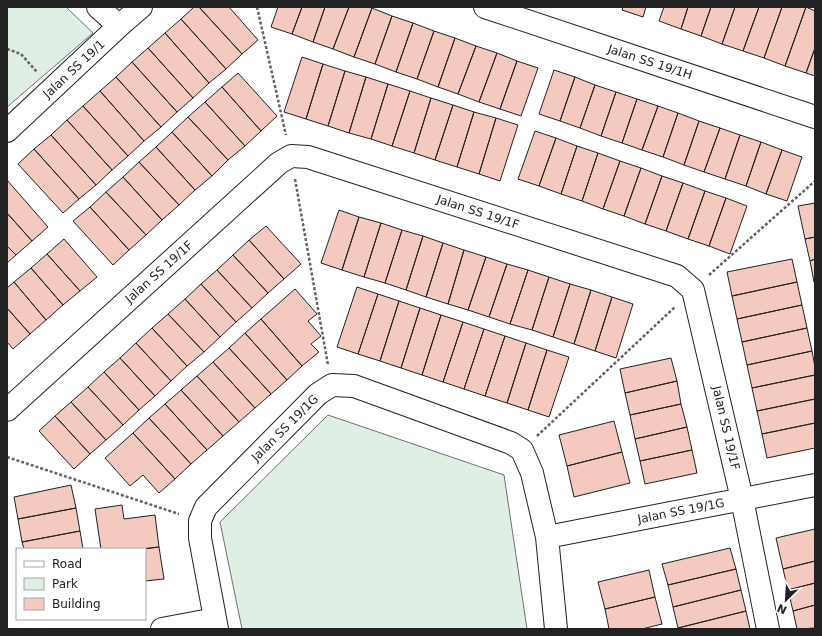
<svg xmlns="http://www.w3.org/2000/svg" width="822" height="636" font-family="'DejaVu Sans',sans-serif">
  <rect width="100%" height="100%" fill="#fff"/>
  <path fill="#e0efe3" stroke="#6f6f6f" d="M7,7H66L93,33L7,107Z
    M328,415L504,475L527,629H242L220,522Z"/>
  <path fill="#f3c9c0" stroke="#222" d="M194,7H199L242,54L226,69L181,19Z
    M199,7H229L258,40L242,54Z
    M278,7H302L292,34L271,27Z
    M302,7H325L313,42L292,34Z
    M325,7H349L333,49L313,42Z
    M349,7H368L372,8L354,57L333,49Z
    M623,7H646L643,17L622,10Z
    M664,7H688L681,29L659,21Z
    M688,7H711L701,36L681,29Z
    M711,7H735L722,44L701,36Z
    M735,7H759L743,51L722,44Z
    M759,7H782L764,58L743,51Z
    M782,7H806L785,66L764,58Z
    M806,7L815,11V48L806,73L785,66Z
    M372,8L392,16L375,64L354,57Z
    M392,16L413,23L396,72L375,64Z
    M181,19L226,69L209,83L165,33Z
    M413,23L434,31L417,79L396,72Z
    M434,31L455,38L438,87L417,79Z
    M165,33L209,83L193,98L148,48Z
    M455,38L476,46L458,94L438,87Z
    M476,46L497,53L479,102L458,94Z
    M148,48L193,98L177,112L132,62Z
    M815,48V76L806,73Z
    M497,53L517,61L500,109L479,102Z
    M302,57L323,64L306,119L284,112Z
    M517,61L538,68L521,116L500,109Z
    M132,62L177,112L161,127L116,77Z
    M323,64L345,71L328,126L306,119Z
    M554,70L575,77L560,121L539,114Z
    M345,71L366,77L349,133L328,126Z
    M238,73L277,116L261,131L222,87Z
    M116,77L161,127L144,141L100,91Z
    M366,77L388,84L371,139L349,133Z
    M575,77L595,85L580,128L560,121Z
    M388,84L410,91L392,146L371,139Z
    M595,85L616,92L601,136L580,128Z
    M222,87L261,131L245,146L205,102Z
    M100,91L144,141L128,156L83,106Z
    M410,91L431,98L414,153L392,146Z
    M616,92L637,99L622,143L601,136Z
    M431,98L453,105L435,160L414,153Z
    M637,99L658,106L642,150L622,143Z
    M205,102L245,146L228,160L188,117Z
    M453,105L474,112L457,167L435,160Z
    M83,106L128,156L112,170L67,120Z
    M658,106L678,113L663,157L642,150Z
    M474,112L496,118L479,174L457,167Z
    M678,113L699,121L684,165L663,157Z
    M188,117L228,160L212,176L172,132Z
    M496,118L518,125L500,181L479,174Z
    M67,120L112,170L96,185L51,135Z
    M699,121L720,128L704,172L684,165Z
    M720,128L740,135L725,179L704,172Z
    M535,131L556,138L539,186L518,179Z
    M172,132L212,176L195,190L156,147Z
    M51,135L96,185L79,199L34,149Z
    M740,135L761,142L746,186L725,179Z
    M556,138L577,146L561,194L539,186Z
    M761,142L782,150L766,194L746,186Z
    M577,146L598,153L582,201L561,194Z
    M156,147L195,190L179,205L139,162Z
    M34,149L79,199L63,213L18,164Z
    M782,150L802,157L787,201L766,194Z
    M598,153L620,161L603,209L582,201Z
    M620,161L641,168L624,216L603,209Z
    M139,162L179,205L162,220L123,177Z
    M641,168L662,176L645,224L624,216Z
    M662,176L683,183L666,231L645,224Z
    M123,177L162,220L146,235L106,192Z
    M7,180L48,227L32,241L7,213Z
    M683,183L705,191L688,239L666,231Z
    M705,191L726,198L709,246L688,239Z
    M106,192L146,235L129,250L90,207Z
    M726,198L747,206L730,254L709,246Z
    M815,203V237L805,239L798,206Z
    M90,207L129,250L113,265L73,221Z
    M339,210L359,217L342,270L321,263Z
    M7,213L32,241L16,255L7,246Z
    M359,217L381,223L364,277L342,270Z
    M381,223L402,230L385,283L364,277Z
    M266,226L301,264L284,279L249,240Z
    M402,230L423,236L406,290L385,283Z
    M423,236L443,243L426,297L406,290Z
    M815,237V259L810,261L805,239Z
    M64,239L97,277L80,291L47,254Z
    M249,240L284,279L268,293L233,255Z
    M443,243L464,250L448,304L426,297Z
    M7,246L16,255L7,263Z
    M464,250L486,257L468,310L448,304Z
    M47,254L80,291L63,305L31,268Z
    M233,255L268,293L252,308L217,270Z
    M486,257L507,264L489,317L468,310Z
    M792,259L797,282L732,296L727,272Z
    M815,259V282H814L810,261Z
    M507,264L528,270L510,324L489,317Z
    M31,268L63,305L46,320L14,282Z
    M217,270L252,308L236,322L201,284Z
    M528,270L549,277L532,330L510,324Z
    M549,277L570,284L553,337L532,330Z
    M14,282L46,320L30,334L7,308V288Z
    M797,282L802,305L737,319L732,296Z
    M201,284L236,322L220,337L185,299Z
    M570,284L591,290L574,344L553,337Z
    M357,287L378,294L358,354L337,347Z
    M295,289L317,314L308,321L321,336L311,344L319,352L302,366L261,319Z
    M591,290L612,297L595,351L574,344Z
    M378,294L399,301L380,361L358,354Z
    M612,297L633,304L616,358L595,351Z
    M185,299L220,337L204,352L168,314Z
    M399,301L420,308L401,368L380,361Z
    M802,305L807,328L742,342L737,319Z
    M7,308L30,334L13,349L7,342Z
    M420,308L441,315L422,375L401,368Z
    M168,314L204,352L187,366L152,328Z
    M441,315L463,322L443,382L422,375Z
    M261,319L302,366L287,380L245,333Z
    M463,322L484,329L464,389L443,382Z
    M152,328L187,366L171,381L136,343Z
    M807,328L812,351L747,365L742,342Z
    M484,329L505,336L485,396L464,389Z
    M245,333L287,380L271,394L229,348Z
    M505,336L526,343L507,403L485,396Z
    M136,343L171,381L155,396L120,358Z
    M526,343L547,350L528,410L507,403Z
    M229,348L271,394L255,408L213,362Z
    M547,350L569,357L549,417L528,410Z
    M812,351L815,367V375L752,388L747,365Z
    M120,358L155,396L139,410L104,372Z
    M671,358L677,381L625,393L620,369Z
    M213,362L255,408L239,422L197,376Z
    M104,372L139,410L123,425L88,387Z
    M815,375V399L757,411L752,388Z
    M197,376L239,422L223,436L181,390Z
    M677,381L681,404L630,415L625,393Z
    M88,387L123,425L106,440L71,402Z
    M181,390L223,436L207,450L165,404Z
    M815,399V423L762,434L757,411Z
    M71,402L106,440L90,454L55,416Z
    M165,404L207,450L191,464L149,418Z
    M681,404L687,427L635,439L630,415Z
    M55,416L90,454L74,469L39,431Z
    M149,418L191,464L175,479L133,433Z
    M614,421L622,452L567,466L559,435Z
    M815,423V448L767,458L762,434Z
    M687,427L692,450L640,461L635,439Z
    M133,433L175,479L159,493L143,475L130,486L105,458Z
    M692,450L697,473L645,484L640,461Z
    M622,452L630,483L574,497L567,466Z
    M71,485L76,508L18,519L14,497Z
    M122,505L124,519L155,515L159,547L142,549H101L95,509Z
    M76,508L80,531L22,542L18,519Z
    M815,529V561L783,569L776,538Z
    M80,531L83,549H24L22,542Z
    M159,547L164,579L145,581V549H142Z
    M730,548L736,569L668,585L662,564Z
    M815,561V583L788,590L783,569Z
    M736,569L741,590L673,607L668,585Z
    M649,570L655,597L605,609L598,582Z
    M815,583V605L793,611L788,590Z
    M741,590L746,611L678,628L673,607Z
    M655,597L662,624L642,629H609L605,609Z
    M815,605V628L797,629L793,611Z
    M746,611L750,629H678V628Z"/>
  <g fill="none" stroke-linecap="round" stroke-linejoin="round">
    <g stroke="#222" stroke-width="24">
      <path id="minor" d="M98,7L119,26
        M485,7L815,117
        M7,131L119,26L141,7
        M7,410L279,163L291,156L308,157L677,276L693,290L742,499L768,629
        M547,537L815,485
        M162,629L215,619
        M217,629L200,538V521L206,507L318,394L332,385L354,386L511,443L522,450L532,473L547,537L556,629"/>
    </g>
    <path stroke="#646464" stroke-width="2.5" stroke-dasharray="3 2" stroke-linecap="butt" d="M257,7L286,135
      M7,49L21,54L37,72
      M295,179L328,365
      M709,275L815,181
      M537,436L675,307
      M7,457L179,514"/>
    <use href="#minor" stroke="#fff" stroke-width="22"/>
  </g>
  <g text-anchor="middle" stroke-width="3" stroke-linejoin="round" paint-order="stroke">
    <g font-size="12" fill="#222" stroke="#fff">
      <text transform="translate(650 62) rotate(18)" y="4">Jalan SS 19/1H</text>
      <text transform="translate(74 69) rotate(-43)" y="4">Jalan SS 19/1</text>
      <text transform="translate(478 212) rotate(18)" y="4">Jalan SS 19/1F</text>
      <text transform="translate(159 272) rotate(-42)" y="4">Jalan SS 19/1F</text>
      <text transform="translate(285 428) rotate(-45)" y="4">Jalan SS 19/1G</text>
      <text transform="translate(726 428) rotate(77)" y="4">Jalan SS 19/1F</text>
      <text transform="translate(681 511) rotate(-11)" y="4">Jalan SS 19/1G</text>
    </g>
  </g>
  <rect width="822" height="636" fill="none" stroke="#222222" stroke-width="16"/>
  <rect x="16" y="548" width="130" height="72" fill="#ffffff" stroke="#a7a7a7"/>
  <rect x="24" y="561" width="20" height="6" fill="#ffffff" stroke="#a7a7a7"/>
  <text x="52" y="568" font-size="12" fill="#222222">Road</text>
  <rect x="24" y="578" width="20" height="12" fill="#e0efe3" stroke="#a7a7a7"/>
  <text x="52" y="588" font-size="12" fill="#222222">Park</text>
  <rect x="24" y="598" width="20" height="12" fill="#f3c9c0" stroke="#a7a7a7"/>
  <text x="52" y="608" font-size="12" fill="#222222">Building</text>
  <g transform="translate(786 600) rotate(205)" stroke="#ffffff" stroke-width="3" paint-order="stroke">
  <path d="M0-3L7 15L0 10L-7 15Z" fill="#222222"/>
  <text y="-6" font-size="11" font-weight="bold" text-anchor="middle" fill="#222222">N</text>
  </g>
</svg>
